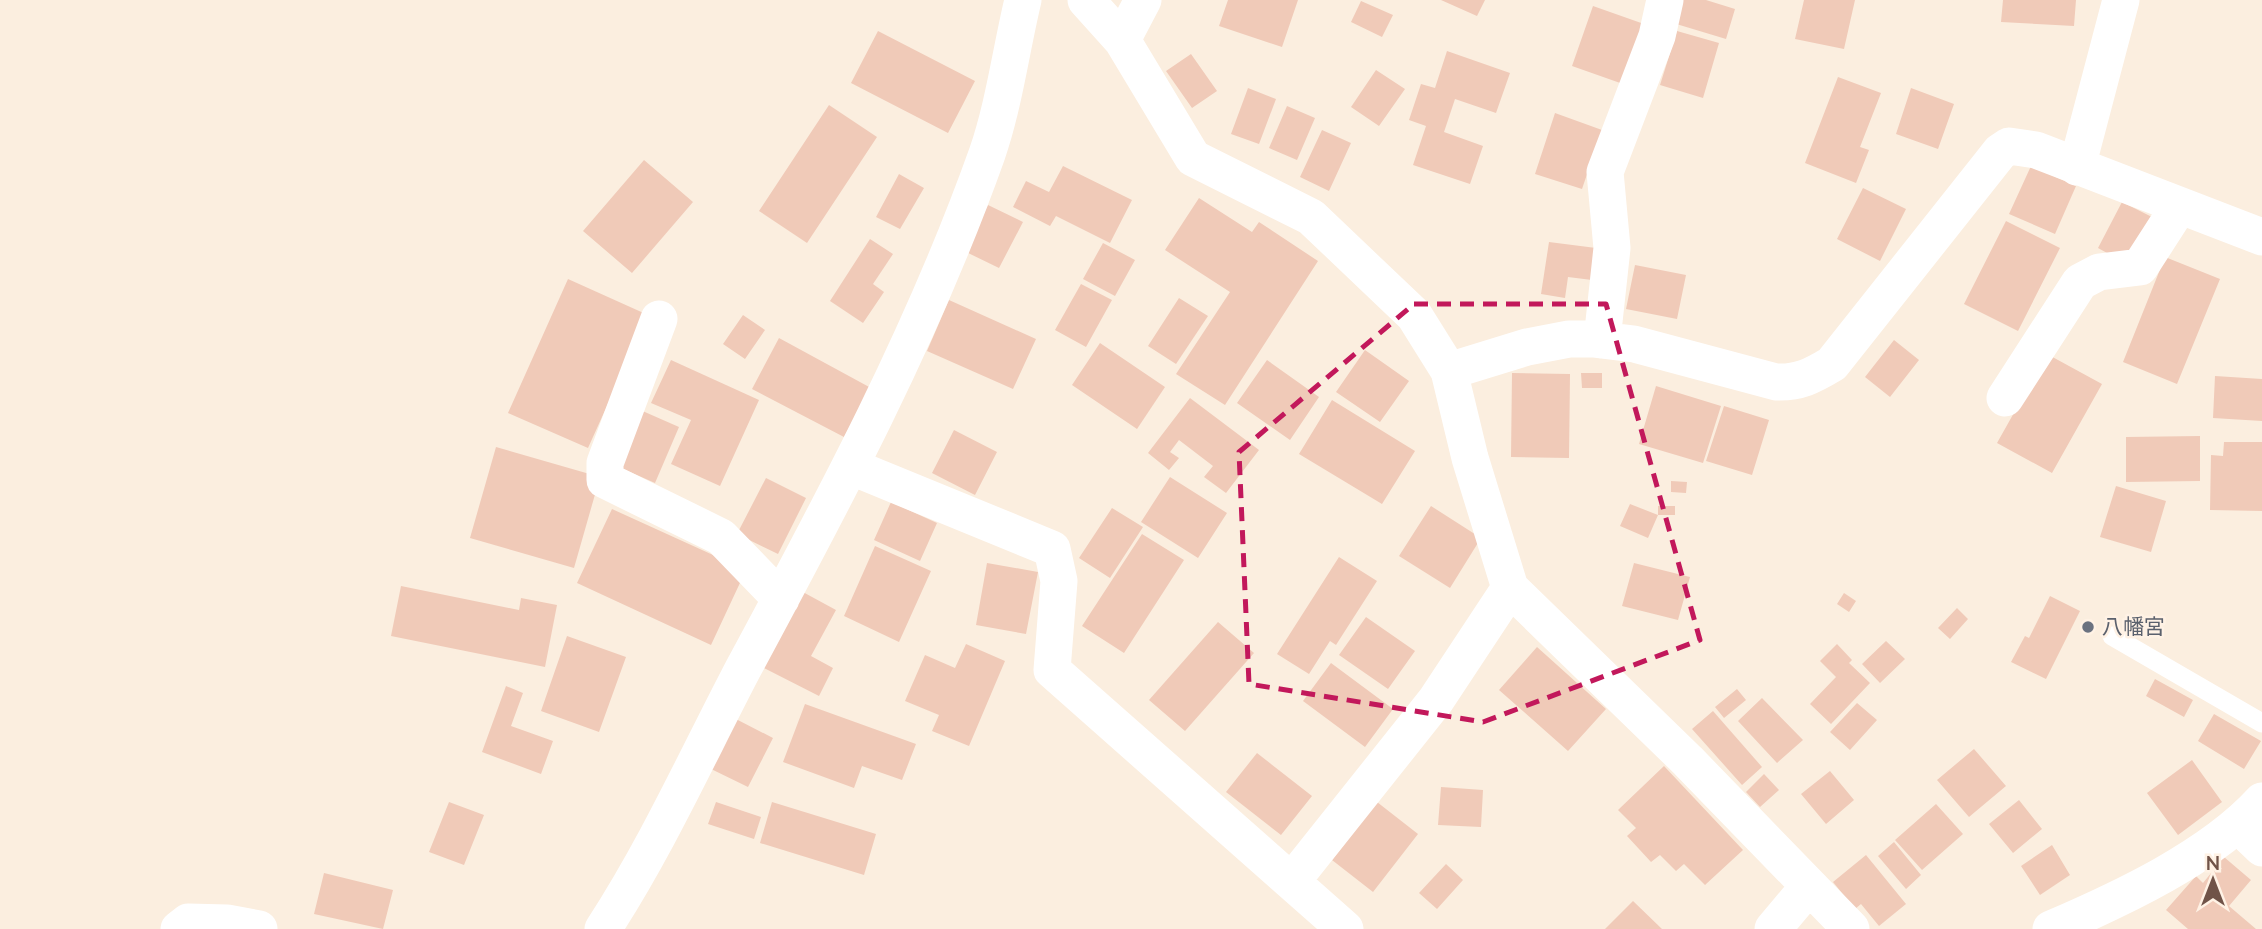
<svg xmlns="http://www.w3.org/2000/svg" width="2262" height="929" font-family="Mulish,'Noto Sans JP',sans-serif">
  <rect width="100%" height="100%" fill="#fbeedf"/>
  <path fill="#f0cab8" d="M1228,0H1298L1282,47L1219,26Z
    M1441,0H1485L1477,16Z
    M1680,0H1706L1735,9L1726,39L1673,23Z
    M1804,0H1855L1844,49L1795,39Z
    M2003,0H2076L2074,26L2001,22Z
    M1361,1L1393,15L1382,37L1351,22Z
    M1593,6L1644,24L1623,84L1572,66Z
    M878,31L975,81L948,133L851,83Z
    M1677,31L1719,43L1703,98L1660,85Z
    M1447,51L1510,73L1496,113L1455,99L1444,132L1483,146L1470,184L1413,165L1426,126L1409,120L1421,84L1435,88Z
    M1191,54L1217,91L1192,108L1166,71Z
    M1376,70L1405,89L1379,126L1351,107Z
    M1838,77L1881,93L1860,147L1869,150L1856,183L1805,163Z
    M1248,88L1276,99L1259,144L1231,134Z
    M1911,88L1954,104L1938,149L1896,134Z
    M829,105L877,137L807,243L759,211Z
    M1287,106L1315,118L1297,160L1269,148Z
    M1555,113L1602,130L1582,189L1535,174Z
    M1322,130L1351,143L1329,191L1300,177Z
    M644,160L693,202L632,273L583,231Z
    M1063,166L1132,200L1110,243L1056,216L1050,226L1013,207L1026,181L1049,192Z
    M2031,166L2076,186L2055,234L2009,214Z
    M899,174L924,188L900,229L876,217Z
    M1863,188L1906,209L1880,261L1837,239Z
    M1199,198L1252,232L1259,222L1318,261L1225,405L1176,374L1230,292L1165,250Z
    M2122,202L2152,217L2127,264L2098,248Z
    M988,205L1023,222L999,268L964,251Z
    M2006,221L2060,248L2018,331L1964,304Z
    M870,239L893,254L873,284L884,292L863,323L830,301Z
    M1549,242L1596,248L1592,280L1568,277L1565,298L1541,294Z
    M1103,243L1135,260L1115,296L1083,279Z
    M2165,257L2220,279L2177,384L2123,362Z
    M1635,265L1686,275L1677,319L1626,309Z
    M568,279L648,315L588,448L508,413Z
    M1081,284L1112,300L1086,347L1055,330Z
    M1179,298L1208,316L1176,364L1148,346Z
    M949,300L1036,339L1013,389L927,351Z
    M743,315L765,330L745,359L723,344Z
    M779,338L871,388L844,437L752,389Z
    M1894,340L1919,360L1890,397L1865,377Z
    M1100,343L1165,387L1137,429L1072,385Z
    M1365,350L1409,381L1380,422L1336,392Z
    M2047,354L2102,384L2052,473L1997,443Z
    M671,360L759,400L720,486L671,464L691,420L651,403Z
    M1267,360L1319,397L1290,440L1237,403Z
    M1512,373L1570,374L1569,458L1511,457Z
    M1581,373H1602V388H1582Z
    M2215,376L2262,379V421L2213,418Z
    M1656,386L1721,406L1703,463L1639,444Z
    M1190,398L1259,450L1226,493L1204,477L1213,466L1179,440L1170,452L1179,458L1169,470L1148,453Z
    M1332,400L1415,451L1382,504L1299,454Z
    M1724,406L1769,420L1752,475L1706,461Z
    M638,409L679,427L655,483L614,465Z
    M954,430L997,452L975,495L932,473Z
    M2200,436V481L2126,482V437Z
    M2224,442H2262V511L2210,510L2211,455L2223,456Z
    M496,447L600,477L574,568L470,538Z
    M1170,477L1227,513L1198,558L1141,522Z
    M766,478L806,498L778,554L737,534Z
    M1671,481L1687,482L1686,493L1671,492Z
    M2116,486L2166,501L2151,552L2100,537Z
    M891,502L937,523L920,561L874,540Z
    M1630,504L1658,515L1648,538L1620,526Z
    M1431,506L1481,538L1450,588L1399,556Z
    M1658,506H1675V515H1658Z
    M1112,508L1143,527L1110,578L1079,558Z
    M612,509L746,570L711,645L577,583Z
    M1142,534L1184,560L1124,653L1082,626Z
    M875,546L931,571L899,642L844,616Z
    M1339,557L1377,581L1336,645L1330,641L1309,674L1277,654Z
    M987,563L1038,572L1026,634L976,625Z
    M1634,563L1690,577L1678,620L1622,606Z
    M401,586L519,610L521,598L557,605L545,667L391,636Z
    M801,591L836,610L811,656L833,668L819,696L762,667Z
    M1844,593L1856,601L1849,612L1837,604Z
    M2050,596L2080,611L2046,679L2011,662L2025,636L2029,638Z
    M1957,608L1968,619L1950,639L1938,628Z
    M1366,617L1415,651L1388,689L1339,655Z
    M1218,622L1254,653L1185,731L1149,700Z
    M567,636L626,657L599,732L541,711Z
    M1886,641L1905,659L1880,683L1862,664Z
    M966,644L1005,661L969,746L932,731L939,715L905,701L925,655L955,668Z
    M1837,644L1852,660L1849,663L1870,683L1831,724L1810,704L1836,677L1820,661Z
    M1537,647L1606,709L1568,751L1499,690Z
    M1331,663L1393,709L1365,747L1303,701Z
    M2155,679L2193,700L2184,717L2146,696Z
    M506,686L523,693L511,726L553,741L541,774L482,752Z
    M1737,689L1746,700L1724,718L1715,707Z
    M1762,698L1803,740L1777,763L1738,721Z
    M1857,703L1877,720L1850,750L1830,732Z
    M805,704L916,744L902,780L862,766L854,788L783,762Z
    M1713,711L1762,767L1742,785L1692,729Z
    M2214,714L2261,741L2244,769L2198,741Z
    M734,718L773,738L748,787L709,768Z
    M1974,749L2006,786L1969,817L1937,780Z
    M1257,753L1312,796L1281,835L1226,792Z
    M2192,760L2222,802L2178,835L2147,793Z
    M1664,766L1743,850L1705,885L1684,864L1676,871L1660,855L1651,862L1627,836L1636,828L1618,810Z
    M1830,771L1854,800L1826,824L1801,794Z
    M1764,774L1779,790L1760,807L1746,792Z
    M1441,787L1483,790L1481,827L1438,825Z
    M2019,800L2042,829L2013,853L1989,824Z
    M449,802L484,815L464,865L429,852Z
    M716,802L761,817L754,839L708,824Z
    M772,802L876,834L864,875L760,843Z
    M1377,802L1418,834L1373,892L1332,860Z
    M1936,804L1963,834L1922,870L1895,840Z
    M1894,842L1921,875L1906,889L1878,856Z
    M2052,845L2070,875L2040,895L2021,866Z
    M1866,855L1906,904L1879,926L1861,904L1855,909L1833,882Z
    M2224,857L2251,880L2229,906L2256,929H2188L2166,910L2196,876L2203,883Z
    M1446,864L1463,880L1437,909L1419,893Z
    M324,873L393,890L383,929L314,914Z
    M1633,901L1662,929H1605Z"/>
  <g fill="none" stroke-linecap="round" stroke-linejoin="round">
    <path stroke="#fff" stroke-width="19" d="M2112,636L2262,723"/>
    <path stroke="#fff" stroke-width="37" d="M1086,0L1122,40L1193,158L1311,217L1414,315L1449,371L1470,458L1510,588L1688,761L1851,929
      M1122,40L1143,0
      M2077,167L2121,0
      M659,319L605,463V480L721,537L781,599
      M1602,340L1612,248L1605,172L1657,36L1665,0
      M1449,371L1527,347L1569,339H1593L1634,344L1776,382C1799,383 1812,376 1832,364L2000,152L2009,146L2036,150L2262,237
      M2005,398L2080,282L2099,272L2140,267L2178,208
      M852,467L1052,549L1059,581L1052,670L1345,929
      M2239,826L2262,848
      M1292,881L1436,700L1510,588
      M179,929L188,922L227,923L259,929
      M603,929C657,846 697,757 743,669C833,502 923,334 987,154C1004,105 1011,50 1023,0
      M1773,929L1809,886
      M2051,929C2121,899 2211,857 2262,801"/>
  </g>
  <path fill="none" stroke="#c2185b" stroke-width="5" stroke-dasharray="14 9" stroke-linejoin="round" d="M1414,304H1606L1700,640L1483,722L1249,684L1239,452Z"/>
  <circle fill="#6b7280" stroke="#fff2e5" stroke-width="2.5" cx="2088" cy="627" r="7"/>
  <g text-anchor="middle" stroke-width="5" stroke-linejoin="round" paint-order="stroke">
    <g font-size="21" fill="#5b616d" stroke="#fff2e5" text-anchor="start">
      <text x="2102" y="634">八幡宮</text>
    </g>
  </g>
  <g transform="translate(2213 880)" stroke="#fff2e5" stroke-width="5" paint-order="stroke">
  <path d="M0-5L12 26L0 18L-12 26Z" fill="#705348"/>
  <text y="-10" font-size="19" font-weight="bold" text-anchor="middle" fill="#705348">N</text>
  </g>
</svg>
